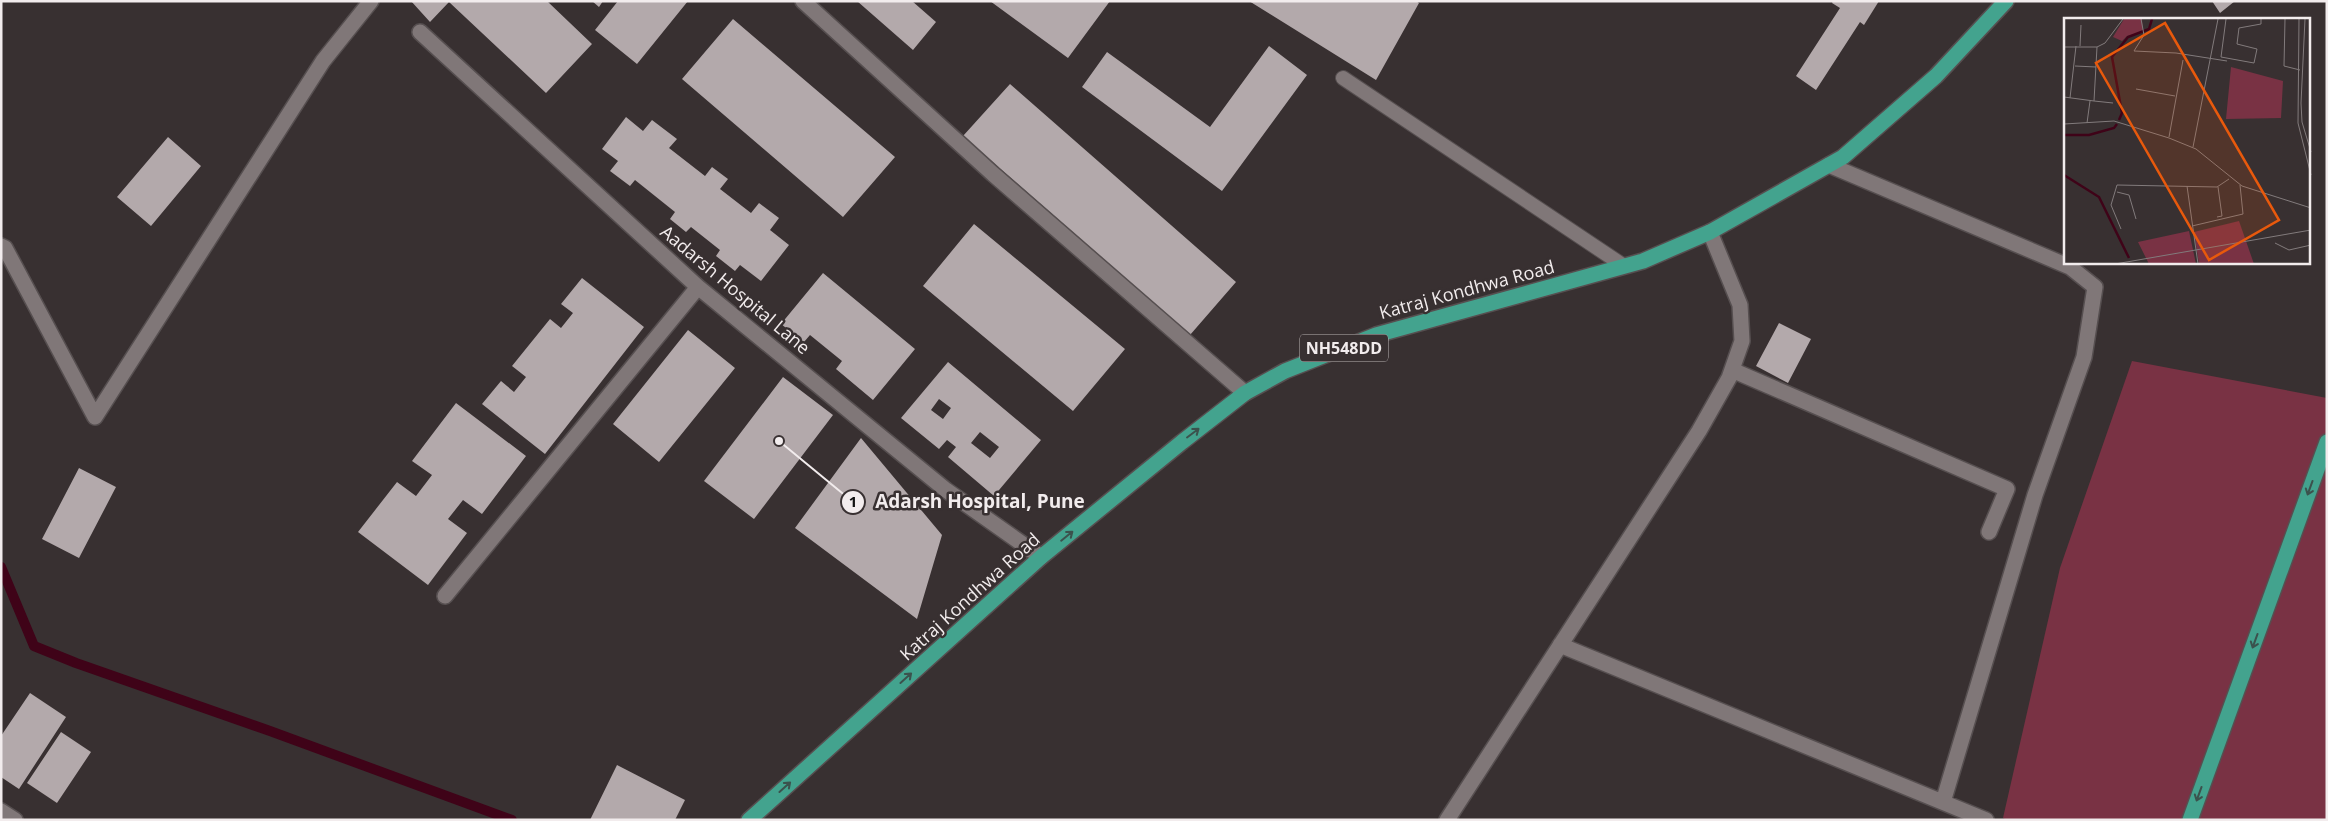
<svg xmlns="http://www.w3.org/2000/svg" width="2328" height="821" font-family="'Open Sans',sans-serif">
  <rect width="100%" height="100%" fill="#383031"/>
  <path fill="#793244" d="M2132,361L2327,398V820H2007L2003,818L2060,568Z"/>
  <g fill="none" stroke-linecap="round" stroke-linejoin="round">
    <path stroke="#3f0318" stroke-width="10" d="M1,567L34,646L76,663L270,731L512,820"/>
  </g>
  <path fill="#b3a9ab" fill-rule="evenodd" d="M411,1H547L592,44L546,93L449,2L430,22Z
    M592,1H603L599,7Z
    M618,1H688L637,64L595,30Z
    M857,1H912L936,22L913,50Z
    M990,1H1110L1068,58Z
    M1249,1H1416L1419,3L1376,80Z
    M1833,1H1879L1864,25L1860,22L1816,90L1796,76L1840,8L1832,3Z
    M2212,1H2235L2220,13Z
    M733,19L895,157L843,217L682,79Z
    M1269,46L1307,75L1222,191L1082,87L1107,52L1210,127Z
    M1010,84L1236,282L1190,335L963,136Z
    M626,117L643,131L652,120L677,139L669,148L705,176L712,167L728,179L720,189L751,213L759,203L779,218L770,230L789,245L761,281L740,265L735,271L716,256L720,250L691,227L686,232L670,219L675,212L635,180L630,186L610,171L618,161L602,149Z
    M168,137L201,166L151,226L117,197Z
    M974,224L1125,349L1073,411L923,286Z
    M823,273L915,349L873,400L836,369L842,361L810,335L804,342L781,324Z
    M582,278L644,327L545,454L482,404L501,381L514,392L526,377L512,366L550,319L561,328L573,313L561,304Z
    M1779,323L1811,339L1788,383L1756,366Z
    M688,330L735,368L659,462L613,424Z
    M948,362L1041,440L994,496L948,457L956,447L947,440L939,449L901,418ZM939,399L951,408L943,419L931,410ZM980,432L999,447L990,458L971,443Z
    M783,377L833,415L754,519L704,481Z
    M456,403L526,456L482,514L463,500L448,519L467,533L428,585L358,532L397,482L416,496L432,475L412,461Z
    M861,438L942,535L917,619L795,528Z
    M79,468L116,487L79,558L42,539Z
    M30,693L66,717L19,789L1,777V736Z
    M61,732L91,752L57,803L27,783Z
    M617,765L685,800L675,820H590Z"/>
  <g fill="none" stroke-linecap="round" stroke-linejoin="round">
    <g stroke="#564f50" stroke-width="16">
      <path id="service" d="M1343,78L1624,266"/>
    </g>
    <g stroke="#564f50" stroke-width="18">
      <path id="minor" d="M803,1L993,174L1245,393
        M420,32L698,287L946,490L1041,557
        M1829,165L2070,267L2095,287L2084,357L2035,495L1943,802
        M1,246L5,248L95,417L323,61L371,1
        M1732,370L2007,489L1989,532
        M445,596L698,287
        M1560,645L1986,820
        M1,811L15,820
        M1447,820L1699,431L1729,378L1742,341L1740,305L1710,232"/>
    </g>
    <g stroke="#564f50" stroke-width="18">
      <path id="trunk" d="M749,820L1041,557L1182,442L1245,393L1285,371L1376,335L1643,261L1710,232L1843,157L1936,76L2006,1
        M2190,820L2327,442"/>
    </g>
    <use href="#service" stroke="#807778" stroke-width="14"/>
    <use href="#minor" stroke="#807778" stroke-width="15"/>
    <use href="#trunk" stroke="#43a38e" stroke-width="15"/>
  </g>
  <defs><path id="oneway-shaft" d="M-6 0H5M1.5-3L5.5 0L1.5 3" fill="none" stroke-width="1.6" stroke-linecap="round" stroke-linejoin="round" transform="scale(1.25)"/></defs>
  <g stroke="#3b524d">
    <use href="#oneway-shaft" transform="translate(1193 433) rotate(-37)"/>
    <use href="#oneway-shaft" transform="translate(2310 488) rotate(110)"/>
    <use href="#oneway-shaft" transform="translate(1067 536) rotate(-39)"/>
    <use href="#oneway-shaft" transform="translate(2255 641) rotate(110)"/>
    <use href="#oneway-shaft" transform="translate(906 678) rotate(-42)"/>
    <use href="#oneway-shaft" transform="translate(785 787) rotate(-42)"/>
    <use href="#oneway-shaft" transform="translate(2199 794) rotate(110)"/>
  </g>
  <g text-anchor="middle" stroke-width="5" stroke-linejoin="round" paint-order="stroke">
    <rect fill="#383031" stroke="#bab4b5" stroke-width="1" x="1300" y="334.5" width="88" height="27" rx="4"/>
    <g font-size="16" font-weight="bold" fill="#f2eced">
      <text x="1344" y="354">NH548DD</text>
    </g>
    <g font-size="18" fill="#f2eced" stroke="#383031">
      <text transform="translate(735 290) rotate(40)" y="6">Aadarsh Hospital Lane</text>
      <text transform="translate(1467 290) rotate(-15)" y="6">Katraj Kondhwa Road</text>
      <text transform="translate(970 597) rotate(-42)" y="6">Katraj Kondhwa Road</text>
    </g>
  </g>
  <g transform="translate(2064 18)">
    <rect width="246" height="246" fill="#383031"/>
    <path d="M60,1H78L79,14L63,18L58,23L49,19ZM167,49L219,63L217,100L162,101ZM175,203L190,246H135L130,214ZM125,213L132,246H85L74,224Z" fill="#793244"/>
    <path fill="none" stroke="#3f0318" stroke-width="2.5" d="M55,102L58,95L48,39L64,19L85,11L88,1M0,117H25L50,110L53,106M0,157L35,179L65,240"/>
    <path fill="none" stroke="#827b7c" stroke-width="1" d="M77,1L80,17L70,33L112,35L163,43M162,1L157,39L190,45L193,31L173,26L175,10L197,6V1M221,1L220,48L236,52M235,1L234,105L247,157M241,1L237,85L238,104L247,134M16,28L17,7M0,29H33L41,25L59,1M11,48L32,49M72,71L111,78M0,79L30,83L33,29M6,80L12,28M30,83L49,85M23,105L26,83M0,106L50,103L105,120L132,131L178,168L247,190M105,119L119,42M129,129L154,1M123,168L134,246M53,174L65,177L72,201M153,199L158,198L154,169M128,208L179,196L176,167M57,211L47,187L53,167L153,169L165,161M211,225L225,232L247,227M51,246L247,212"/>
    <path fill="#e8590c" fill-opacity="0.15" stroke="#e8590c" stroke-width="2.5" d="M101,5L215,202L145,242L32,45Z"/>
    <rect width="246" height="246" fill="none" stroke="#f2eced" stroke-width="2.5"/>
  </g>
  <path fill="none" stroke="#f2eced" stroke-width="2" d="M779 441L853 502"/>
  <g fill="#f2eced" stroke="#383031" stroke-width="2">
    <circle cx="779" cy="441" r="5"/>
    <circle cx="853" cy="502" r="12"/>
  </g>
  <g font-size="15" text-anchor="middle" font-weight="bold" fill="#111">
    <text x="853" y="507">1</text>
  </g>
  <g font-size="19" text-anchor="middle" font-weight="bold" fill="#f2eced" stroke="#383031" stroke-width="5" stroke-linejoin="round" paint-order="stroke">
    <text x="980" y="508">Adarsh Hospital, Pune</text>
  </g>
  <rect width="2328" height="821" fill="none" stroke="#f2eced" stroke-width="5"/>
</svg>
